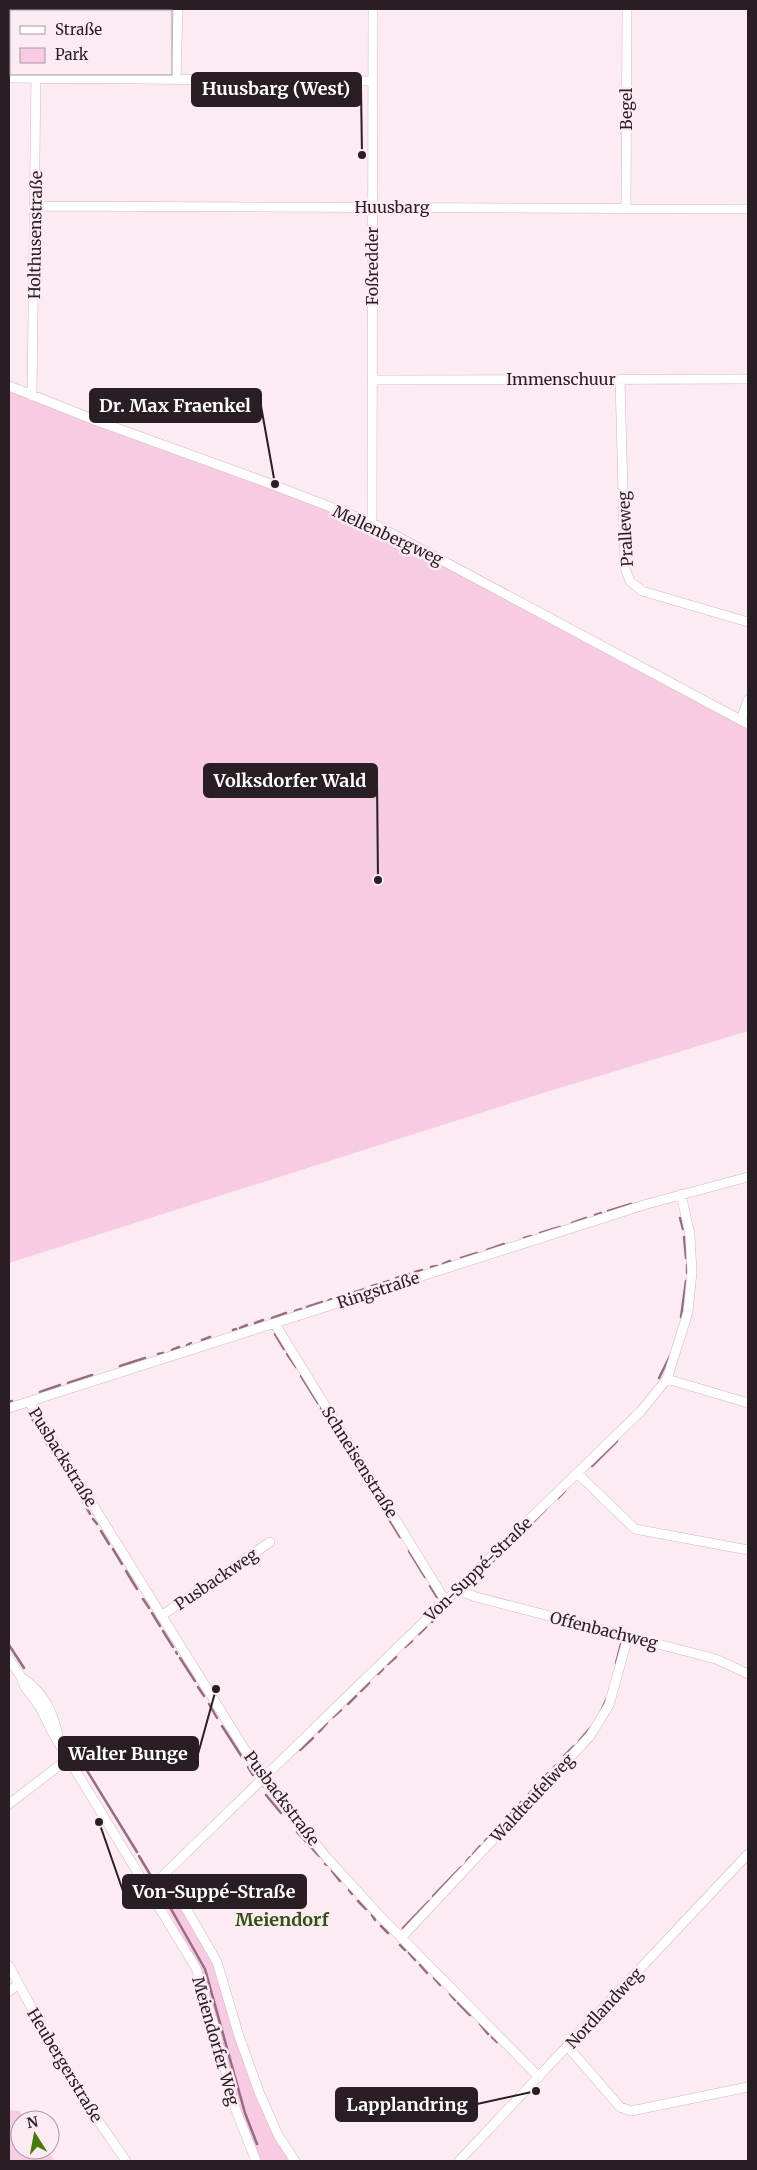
<svg xmlns="http://www.w3.org/2000/svg" width="757" height="2170" font-family="Merriweather,serif">
  <rect width="100%" height="100%" fill="#fcebf3"/>
  <path fill="#f7cce2" d="M9,391L375,528L748,728V1031L543,1093L9,1263Z
    M171,1885L215,1968L251,2084L269,2122L293,2161H261L237,2101L203,1974L158,1891L163,1887Z
    M9,2110L19,2111L25,2120H20V2150H47L55,2161H9Z"/>
  <g fill="none" stroke-linecap="round" stroke-linejoin="round">
    <path stroke="#976b82" stroke-width="2.5" d="M608,1211L631,1204
      M595,1215L601,1213
      M680,1218L683,1229
      M572,1223L586,1218
      M540,1233L560,1227
      M684,1237L686,1258
      M524,1238L531,1236
      M487,1250L504,1244
      M461,1258L477,1253
      M443,1264L450,1261
      M431,1267L437,1266
      M415,1272L422,1270
      M687,1273V1265
      M396,1278L409,1274
      M372,1286L389,1281
      M355,1292L365,1289
      M336,1298L340,1297
      M328,1301L331,1299
      M307,1307L322,1302
      M295,1311L301,1309
      M681,1317L686,1281
      M272,1318L286,1313
      M255,1323L263,1320
      M240,1328L247,1325
      M233,1330L236,1329
      M275,1334L284,1349
      M202,1340L210,1337
      M187,1345L191,1343
      M172,1350L179,1347
      M158,1354L163,1353
      M287,1354L296,1367
      M120,1366L145,1358
      M301,1376L318,1403
      M659,1378L670,1356
      M68,1383L92,1375
      M40,1392L60,1385
      M9,1402L12,1401
      M321,1408L329,1420
      M28,1412L34,1422
      M39,1430L55,1457
      M335,1431L340,1438
      M343,1443L346,1448
      M348,1451L353,1459
      M59,1463L64,1471
      M357,1466L366,1481
      M592,1466L617,1441
      M68,1477L78,1493
      M372,1492L381,1505
      M81,1498L90,1514
      M558,1498L565,1491
      M384,1511L400,1537
      M93,1519L97,1524
      M101,1531L109,1544
      M524,1531L546,1509
      M512,1543L520,1535
      M113,1549L122,1564
      M409,1551L425,1577
      M499,1555L505,1550
      M484,1570L494,1560
      M126,1571L137,1589
      M430,1586L437,1597
      M143,1599L149,1608
      M445,1608L451,1602
      M152,1613L160,1626
      M432,1622L439,1613
      M163,1631L173,1647
      M419,1634L426,1627
      M9,1645L24,1668
      M405,1647L412,1641
      M176,1652L177,1654
      M180,1658L195,1681
      M616,1663L621,1644
      M388,1664L396,1657
      M378,1674L383,1669
      M198,1687L204,1696
      M361,1691L369,1683
      M209,1704L217,1718
      M348,1704L356,1696
      M602,1709L607,1698
      M333,1717L341,1710
      M222,1726L242,1757
      M319,1732L327,1723
      M67,1738L137,1852
      M579,1741L591,1727
      M300,1750L313,1738
      M564,1756L574,1746
      M248,1767L253,1775
      M554,1767L558,1764
      M543,1779L548,1773
      M529,1794L539,1784
      M266,1795L281,1813
      M511,1813L521,1802
      M297,1832L319,1856
      M492,1834L498,1826
      M485,1841L488,1838
      M473,1854L480,1846
      M139,1856L151,1876
      M466,1862L470,1857
      M325,1864L327,1865
      M332,1871L340,1881
      M349,1890L352,1894
      M162,1893L205,1969L245,2113L257,2144
      M433,1896L461,1867
      M358,1901L366,1909
      M372,1915L375,1920
      M381,1926L388,1933
      M403,1928L429,1901
      M400,1945L405,1950
      M409,1953L415,1960
      M420,1965L427,1973
      M434,1978L440,1985
      M450,1994L455,2000
      M458,2003L470,2015
      M480,2024L488,2034
      M492,2037L497,2042"/>
    <g stroke="#d2b7c4" stroke-width="10">
      <path id="minor" d="M37,11V9
        M9,78L373,81
        M176,78L178,9
        M36,206L748,209
        M626,208L627,9
        M620,379L625,568L630,581L642,591L748,622
        M373,380L748,379
        M9,386L97,421L268,483L372,523L748,724
        M32,396L36,74
        M372,523L373,9
        M741,720L748,700
        M275,1324L445,1600
        M667,1379L748,1403
        M29,1402L263,1779L328,1859L381,1917L539,2077
        M9,1408L647,1204L748,1177
        M577,1473L635,1529L748,1550
        M458,1590L476,1597L716,1659L748,1674
        M161,1616L270,1542
        M9,1659L21,1677L25,1687L40,1707L52,1732L196,1968L213,2022L234,2105L256,2161
        M21,1677C43,1691 52,1710 58,1735
        M9,1804L69,1758
        M166,1874L217,1962L239,2036L259,2092L278,2135L295,2161
        M149,1889L641,1411L667,1379L688,1312L692,1272L690,1235L681,1194
        M401,1938L590,1736L609,1705L628,1637
        M9,1966L71,2081L126,2161
        M9,1991L18,1985
        M568,2047L620,2107L631,2111L748,2087
        M459,2161L748,1854"/>
    </g>
    <use href="#minor" stroke="#fff" stroke-width="9"/>
  </g>
  <g text-anchor="middle" stroke-width="5" stroke-linejoin="round" paint-order="stroke">
    <g font-size="16" fill="#281e23" stroke="#fcebf3">
      <text transform="translate(626 109) rotate(-90)" y="6">Begel</text>
      <text x="392" y="213">Huusbarg</text>
      <text transform="translate(35 235) rotate(-89)" y="6">Holthusenstraße</text>
      <text transform="translate(372 266) rotate(-90)" y="6">Foßredder</text>
      <text x="561" y="385">Immenschuur</text>
      <text transform="translate(625 529) rotate(-93)" y="6">Pralleweg</text>
      <text transform="translate(388 535) rotate(25)" y="6">Mellenbergweg</text>
      <text transform="translate(378 1290) rotate(-18)" y="6">Ringstraße</text>
      <text transform="translate(63 1457) rotate(58)" y="6">Pusbackstraße</text>
      <text transform="translate(360 1462) rotate(58)" y="6">Schneisenstraße</text>
      <text transform="translate(478 1569) rotate(-44)" y="6">Von-Suppé-Straße</text>
      <text transform="translate(216 1579) rotate(-34)" y="6">Pusbackweg</text>
      <text transform="translate(604 1630) rotate(14)" y="6">Offenbachweg</text>
      <text transform="translate(282 1798) rotate(53)" y="6">Pusbackstraße</text>
      <text transform="translate(532 1798) rotate(-47)" y="6">Waldteufelweg</text>
      <text transform="translate(604 2008) rotate(-47)" y="6">Nordlandweg</text>
      <text transform="translate(216 2041) rotate(74)" y="6">Meiendorfer Weg</text>
      <text transform="translate(65 2065) rotate(59)" y="6">Heubergerstraße</text>
    </g>
    <g font-size="18" font-weight="bold" fill="#305210" stroke="#fcebf3">
      <text x="282" y="1926">Meiendorf</text>
    </g>
  </g>
  <path fill="none" stroke="#281e23" stroke-width="2" d="M362 155L361 89M275 484L261 406M378 880L377 781M216 1689L198 1754M99 1822L123 1891M536 2091L477 2104"/>
  <g fill="#281e23" stroke="#fcebf3" stroke-width="2">
    <circle cx="362" cy="155" r="5"/>
    <circle cx="275" cy="484" r="5"/>
    <circle cx="378" cy="880" r="5"/>
    <circle cx="216" cy="1689" r="5"/>
    <circle cx="99" cy="1822" r="5"/>
    <circle cx="536" cy="2091" r="5"/>
  </g>
  <g fill="#281e23" stroke="#281e23" stroke-width="2">
    <rect x="192" y="73" width="169" height="33" rx="5"/>
    <rect x="90" y="389" width="171" height="33" rx="5"/>
    <rect x="204" y="764" width="173" height="33" rx="5"/>
    <rect x="59" y="1737" width="139" height="33" rx="5"/>
    <rect x="123" y="1875" width="183" height="33" rx="5"/>
    <rect x="336" y="2088" width="141" height="33" rx="5"/>
  </g>
  <g font-size="18" text-anchor="middle" font-weight="bold" fill="#fff">
    <text x="276" y="95">Huusbarg (West)</text>
    <text x="175" y="412">Dr. Max Fraenkel</text>
    <text x="290" y="787">Volksdorfer Wald</text>
    <text x="128" y="1760">Walter Bunge</text>
    <text x="214" y="1898">Von-Suppé-Straße</text>
    <text x="407" y="2111">Lapplandring</text>
  </g>
  <rect width="757" height="2170" fill="none" stroke="#281e23" stroke-width="20"/>
  <rect x="10" y="10" width="162" height="65" fill="#fcebf3" stroke="#a799a0"/>
  <rect x="20" y="26" width="25" height="8" fill="#ffffff" stroke="#a799a0"/>
  <text x="55" y="35" font-size="15" fill="#281e23">Straße</text>
  <rect x="20" y="48" width="25" height="15" fill="#f7cce2" stroke="#a799a0"/>
  <text x="55" y="60" font-size="15" fill="#281e23">Park</text>
  <g transform="translate(35 2135) rotate(349)"><circle r="24" fill="#fcebf3" stroke="#a799a0"/>
  <path d="M0-4L9 19L0 12L-9 19Z" fill="#477b0a"/>
  <text y="-8" font-size="14" font-weight="bold" text-anchor="middle" fill="#281e23">N</text>
  </g>
</svg>
